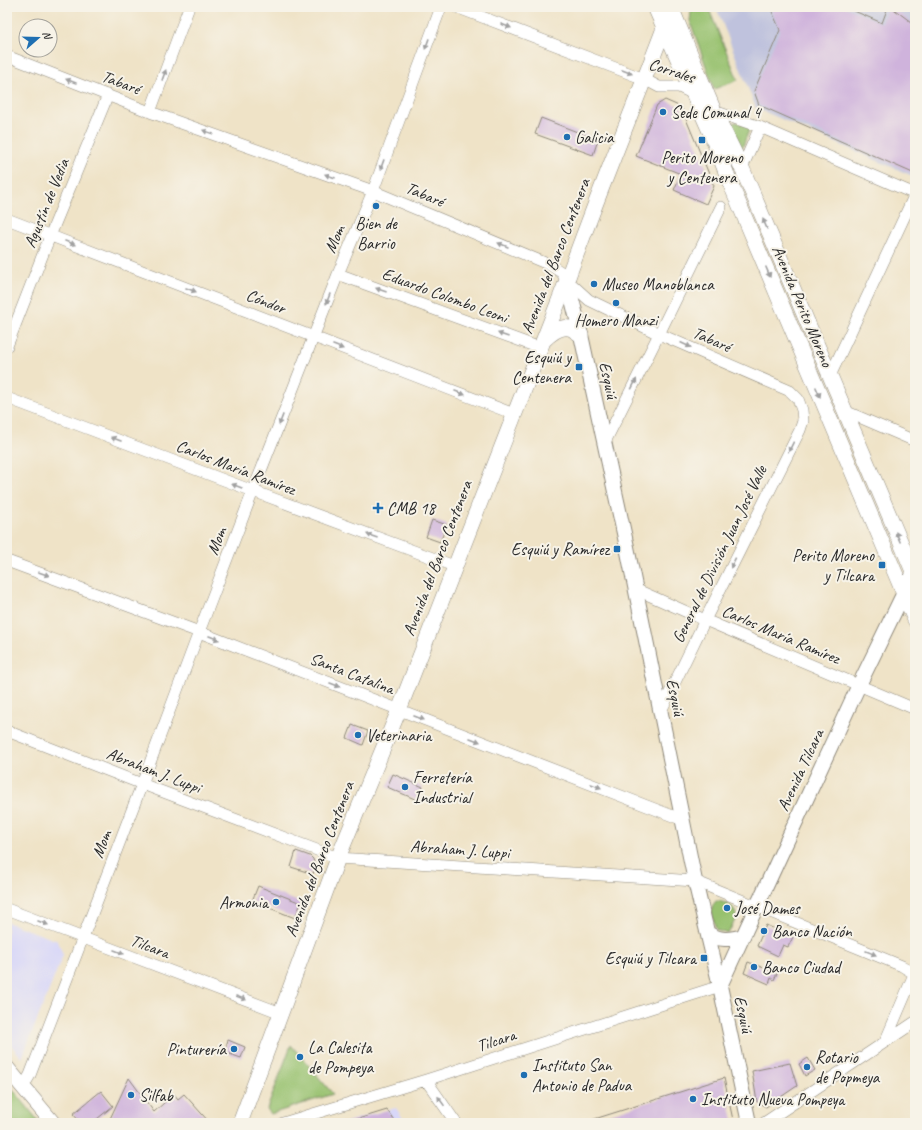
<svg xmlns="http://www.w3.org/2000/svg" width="922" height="1130" font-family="Caveat,sans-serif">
  <rect width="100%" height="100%" fill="#f7f3e8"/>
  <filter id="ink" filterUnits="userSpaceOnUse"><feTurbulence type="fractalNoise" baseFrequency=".025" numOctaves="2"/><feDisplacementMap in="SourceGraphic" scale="8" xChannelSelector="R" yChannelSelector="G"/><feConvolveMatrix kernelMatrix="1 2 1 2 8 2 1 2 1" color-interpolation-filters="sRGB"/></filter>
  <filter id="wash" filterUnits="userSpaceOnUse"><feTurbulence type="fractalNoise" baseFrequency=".012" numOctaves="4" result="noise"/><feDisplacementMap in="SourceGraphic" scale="16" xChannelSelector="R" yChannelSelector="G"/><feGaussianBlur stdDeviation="0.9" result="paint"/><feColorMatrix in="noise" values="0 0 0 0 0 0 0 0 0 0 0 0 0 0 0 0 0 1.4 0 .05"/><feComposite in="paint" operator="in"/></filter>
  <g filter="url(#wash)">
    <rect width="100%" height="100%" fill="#efe3c7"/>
    <path fill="#d8d7f8" d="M7,922L58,941L63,955L22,1058L7,1040Z
      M396,1108L406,1123H344L372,1114Z"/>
    <path fill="#bfc2dd" d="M716,7H915V177L756,108Z"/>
    <path fill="#97c16e" stroke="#61764c" d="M693,7H708L738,80L714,89L690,21L691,12Z
      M736,122L748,126L749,130L743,146L740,148L731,128V124Z
      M716,901C725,901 740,908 735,920C733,925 730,929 728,934L716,930C714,920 708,909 716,901Z
      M291,1045L333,1094L271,1114L267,1109Z
      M7,1082L40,1123H7Z"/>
    <g id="blocks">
      <path fill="#cfb3dc" d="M770,7H845L882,23L888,7H891L915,25V174L759,105L754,91L780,30Z
        M665,100L681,107L714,186L706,204L674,190L681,174L636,156L657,105Z
        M541,118L598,140L593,155L535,134Z
        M432,520L447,525L440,542L426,537Z
        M352,725L368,731L363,745L347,738Z
        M393,774L423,787L417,800L387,787Z
        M296,851L310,856L313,859L315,867L313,874L291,867Z
        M258,886L301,903L295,918L252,901Z
        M766,925L793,937L788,947L783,945L778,956L757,946Z
        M748,962L777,973L774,980L771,978L769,984L744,973Z
        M228,1040L245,1047L241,1058L224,1052Z
        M808,1058L815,1070L805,1076L799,1064Z
        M790,1063L797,1086L766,1107L757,1102L752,1071Z
        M129,1078L154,1112L174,1094L178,1099L184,1094L210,1123H108Z
        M724,1078L733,1120L732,1123H582Z
        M101,1091L113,1106L92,1123H81L73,1114Z
        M387,1110L396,1123H345Z"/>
    </g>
  </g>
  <g filter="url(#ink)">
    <use href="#blocks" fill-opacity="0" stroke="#8d8779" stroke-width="1"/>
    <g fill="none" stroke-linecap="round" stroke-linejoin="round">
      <g stroke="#8d8779" stroke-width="12">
        <path id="minor" d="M456,7L644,79L659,87H679L692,93L696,96
          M7,56L150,112L373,191L550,265L561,272L567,280L589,300L659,334L790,391L798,399L802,410L803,421L800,430L705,620L661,711
          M711,108L714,111L760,127L915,194
          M150,112L189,7
          M742,168L760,127
          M7,219L514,414
          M338,274L540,348
          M7,346L50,236L108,95
          M830,376L915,194
          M7,398L253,491L454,566
          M845,411L915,441
          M604,444L659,334L721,207
          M7,561L199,632L683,820
          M635,589L705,620L915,709
          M7,731L142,784L338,858L695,881L902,966L915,974
          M7,909L281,1013
          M885,1042L915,972
          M426,1080L456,1123
          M23,1087L30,1075L142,784L199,632L253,491L338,274L373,191L441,7
          M283,1123L426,1080L720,986
          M764,1123L915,1022"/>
      </g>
      <g stroke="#8d8779" stroke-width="16">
        <path id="tertiary" d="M567,280L581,335L627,547L695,881L720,986L749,1123
          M708,933C719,941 730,940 743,936
          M720,986L859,685L915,570"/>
      </g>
      <g stroke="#8d8779" stroke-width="16">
        <path id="secondary" d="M655,7L712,136L731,185L915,620
          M671,7L714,111L742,168L915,576
          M543,341C550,334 561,324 572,329C575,331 578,333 581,335
          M7,1068L53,1123
          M240,1123L281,1013L338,858L399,710L567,280C600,188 638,98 672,7"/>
      </g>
      <use href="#minor" stroke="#fff" stroke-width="11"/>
      <use href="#tertiary" stroke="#fff" stroke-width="14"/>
      <use href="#secondary" stroke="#fff" stroke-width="15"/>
    </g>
    <defs><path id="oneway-solid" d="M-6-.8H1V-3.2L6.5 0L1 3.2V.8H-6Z"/></defs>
    <g fill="#a0a0a0">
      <use href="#oneway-solid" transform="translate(506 26) rotate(21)"/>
      <use href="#oneway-solid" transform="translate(427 44) rotate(110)"/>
      <use href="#oneway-solid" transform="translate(627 72) rotate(21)"/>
      <use href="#oneway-solid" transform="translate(164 75) rotate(-70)"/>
      <use href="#oneway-solid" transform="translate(71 81) rotate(-159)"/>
      <use href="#oneway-solid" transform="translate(208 132) rotate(-160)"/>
      <use href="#oneway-solid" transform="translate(382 165) rotate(110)"/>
      <use href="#oneway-solid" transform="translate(330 176) rotate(-160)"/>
      <use href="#oneway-solid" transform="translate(765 224) rotate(-113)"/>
      <use href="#oneway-solid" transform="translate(70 243) rotate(21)"/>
      <use href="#oneway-solid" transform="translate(503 245) rotate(-157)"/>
      <use href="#oneway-solid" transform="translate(768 272) rotate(67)"/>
      <use href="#oneway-solid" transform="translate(191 290) rotate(21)"/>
      <use href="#oneway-solid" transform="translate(381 290) rotate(-160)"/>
      <use href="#oneway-solid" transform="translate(328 299) rotate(111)"/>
      <use href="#oneway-solid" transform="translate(503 335) rotate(-160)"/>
      <use href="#oneway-solid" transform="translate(686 345) rotate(24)"/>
      <use href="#oneway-solid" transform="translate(338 347) rotate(21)"/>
      <use href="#oneway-solid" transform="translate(634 384) rotate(-63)"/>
      <use href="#oneway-solid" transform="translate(818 392) rotate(67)"/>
      <use href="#oneway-solid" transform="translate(460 393) rotate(21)"/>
      <use href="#oneway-solid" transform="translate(281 420) rotate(111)"/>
      <use href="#oneway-solid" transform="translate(116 439) rotate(-159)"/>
      <use href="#oneway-solid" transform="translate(791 447) rotate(116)"/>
      <use href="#oneway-solid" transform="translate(237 486) rotate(-159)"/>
      <use href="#oneway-solid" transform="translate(372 536) rotate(-160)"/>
      <use href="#oneway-solid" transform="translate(898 537) rotate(-113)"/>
      <use href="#oneway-solid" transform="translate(733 563) rotate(116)"/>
      <use href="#oneway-solid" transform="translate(44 574) rotate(20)"/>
      <use href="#oneway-solid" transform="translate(214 638) rotate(21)"/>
      <use href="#oneway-solid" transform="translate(335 685) rotate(21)"/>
      <use href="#oneway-solid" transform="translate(419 718) rotate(21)"/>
      <use href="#oneway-solid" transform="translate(475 740) rotate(21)"/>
      <use href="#oneway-solid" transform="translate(596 786) rotate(21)"/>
      <use href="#oneway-solid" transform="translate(43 923) rotate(21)"/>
      <use href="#oneway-solid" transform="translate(119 952) rotate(21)"/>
      <use href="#oneway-solid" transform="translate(871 953) rotate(22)"/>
      <use href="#oneway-solid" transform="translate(241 998) rotate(21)"/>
      <use href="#oneway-solid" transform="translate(441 1101) rotate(-125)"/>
    </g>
  </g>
  <g fill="#1f6fb2" stroke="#f7f3e8" stroke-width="1.5">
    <circle cx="663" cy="112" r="4"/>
    <circle cx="567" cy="137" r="4"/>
    <rect x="698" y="136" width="8" height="8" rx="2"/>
    <circle cx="376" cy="206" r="4"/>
    <circle cx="594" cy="284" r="4"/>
    <circle cx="616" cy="303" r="4"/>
    <rect x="575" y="363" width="8" height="8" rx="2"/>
    <path d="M376 502h4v4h4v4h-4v4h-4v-4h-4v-4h4z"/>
    <rect x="613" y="545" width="8" height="8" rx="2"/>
    <rect x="878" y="561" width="8" height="8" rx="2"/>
    <circle cx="358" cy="735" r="4"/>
    <circle cx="405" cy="787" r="4"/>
    <circle cx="276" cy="902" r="4"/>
    <circle cx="727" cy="908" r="4"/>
    <circle cx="764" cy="931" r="4"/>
    <rect x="700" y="954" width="8" height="8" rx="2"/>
    <circle cx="754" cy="967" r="4"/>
    <circle cx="234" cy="1049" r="4"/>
    <circle cx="300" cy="1057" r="4"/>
    <circle cx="807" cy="1067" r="4"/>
    <circle cx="524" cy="1075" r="4"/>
    <circle cx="131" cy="1095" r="4"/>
    <circle cx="693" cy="1099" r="4"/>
  </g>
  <g text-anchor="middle" stroke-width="4" stroke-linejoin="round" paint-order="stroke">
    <g font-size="17" fill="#2b2b2b" stroke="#f7f3e8">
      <text transform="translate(672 70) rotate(18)" y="6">Corrales</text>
      <text transform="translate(121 82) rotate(21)" y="6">Tabaré</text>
      <text transform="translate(425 194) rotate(23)" y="6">Tabaré</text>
      <text transform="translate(46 203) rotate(-68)" y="6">Agustín de Vedia</text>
      <text transform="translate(334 239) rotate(-67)" y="6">Mom</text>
      <text transform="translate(555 256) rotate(-69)" y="6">Avenida del Barco Centenera</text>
      <text transform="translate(445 295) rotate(20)" y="6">Eduardo Colombo Leoni</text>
      <text transform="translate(266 301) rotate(21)" y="6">Cóndor</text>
      <text transform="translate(803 306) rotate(67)" y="6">Avenida Perito Moreno</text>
      <text transform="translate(712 339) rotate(24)" y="6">Tabaré</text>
      <text transform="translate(609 380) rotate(78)" y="6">Esquiú</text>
      <text transform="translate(236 467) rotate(21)" y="6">Carlos María Ramírez</text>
      <text transform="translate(216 541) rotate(-69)" y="6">Mom</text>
      <text transform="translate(719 554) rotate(-64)" y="6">General de División Juan José Valle</text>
      <text transform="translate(437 558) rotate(-69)" y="6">Avenida del Barco Centenera</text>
      <text transform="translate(781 634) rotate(23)" y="6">Carlos María Ramírez</text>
      <text transform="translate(352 673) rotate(21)" y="6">Santa Catalina</text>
      <text transform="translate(676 697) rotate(78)" y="6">Esquiú</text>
      <text transform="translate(154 770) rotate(21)" y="6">Abraham J. Luppi</text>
      <text transform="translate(800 770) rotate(-65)" y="6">Avenida Tilcara</text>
      <text transform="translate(101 844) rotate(-69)" y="6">Mom</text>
      <text transform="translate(460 849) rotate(4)" y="6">Abraham J. Luppi</text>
      <text transform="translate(319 859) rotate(-69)" y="6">Avenida del Barco Centenera</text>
      <text transform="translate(150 946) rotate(21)" y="6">Tilcara</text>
      <text transform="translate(744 1014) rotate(78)" y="6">Esquiú</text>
      <text transform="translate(496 1040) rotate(-18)" y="6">Tilcara</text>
    </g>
    <g font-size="17" fill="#2b2b2b" stroke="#f7f3e8" text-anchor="start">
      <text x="671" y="118">Sede Comunal 4</text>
      <text x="575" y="143">Galicia</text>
      <text x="702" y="163" text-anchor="middle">Perito Moreno<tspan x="702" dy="20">y Centenera</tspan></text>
      <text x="376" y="229" text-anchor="middle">Bien de<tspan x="376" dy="20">Barrio</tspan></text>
      <text x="602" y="290">Museo Manoblanca</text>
      <text x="616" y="326" text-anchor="middle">Homero Manzi</text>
      <text x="571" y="363" text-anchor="end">Esquiú y<tspan x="571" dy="20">Centenera</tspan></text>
      <text x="387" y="514">CMB 18</text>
      <text x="609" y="555" text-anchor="end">Esquiú y Ramírez</text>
      <text x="874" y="561" text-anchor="end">Perito Moreno<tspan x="874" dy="20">y Tilcara</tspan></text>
      <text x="366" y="741">Veterinaria</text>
      <text x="413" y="783">Ferretería<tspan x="413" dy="20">Industrial</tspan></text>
      <text x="268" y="908" text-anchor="end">Armonia</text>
      <text x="735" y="914">José Dames</text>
      <text x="772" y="937">Banco Nación</text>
      <text x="696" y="964" text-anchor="end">Esquiú y Tilcara</text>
      <text x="762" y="973">Banco Ciudad</text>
      <text x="308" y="1053">La Calesita<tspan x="308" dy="20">de Pompeya</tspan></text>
      <text x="226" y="1055" text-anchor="end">Pinturería</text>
      <text x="815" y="1063">Rotario<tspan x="815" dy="20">de Popmeya</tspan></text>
      <text x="532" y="1071">Instituto San<tspan x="532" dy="20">Antonio de Padua</tspan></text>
      <text x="139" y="1101">Silfab</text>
      <text x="701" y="1105">Instituto Nueva Pompeya</text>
    </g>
  </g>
  <rect width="922" height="1130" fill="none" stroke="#f7f3e8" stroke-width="24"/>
  <g transform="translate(38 38) rotate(70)"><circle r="19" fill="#f7f3e8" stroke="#a5a39c"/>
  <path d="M0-3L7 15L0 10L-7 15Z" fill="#1f6fb2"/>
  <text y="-6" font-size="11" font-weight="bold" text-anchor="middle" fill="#2b2b2b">N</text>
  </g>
</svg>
